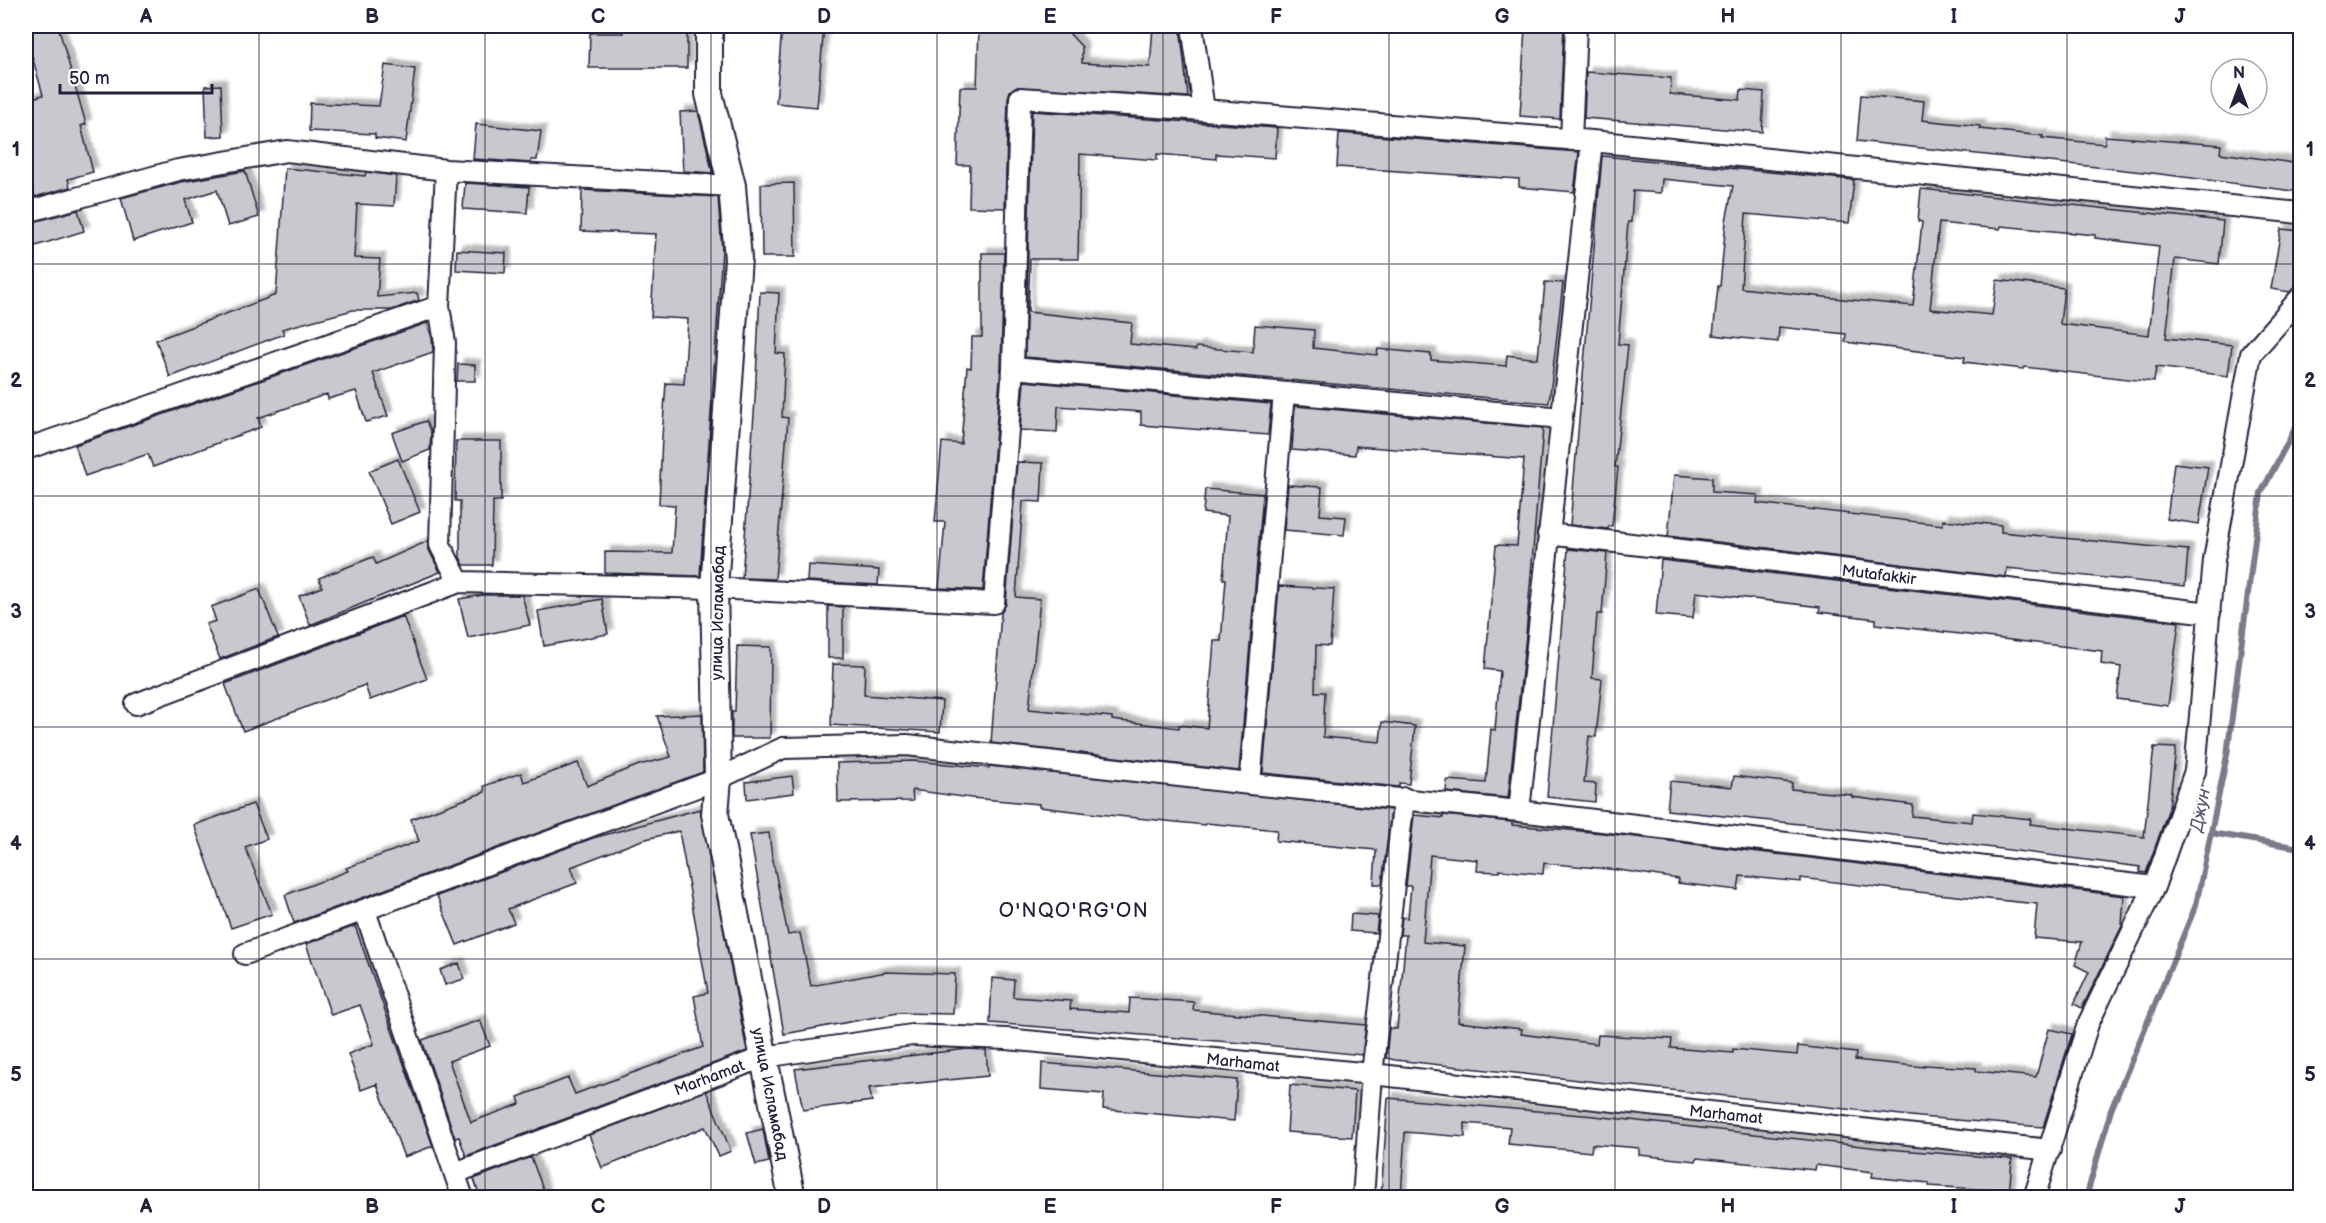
<svg xmlns="http://www.w3.org/2000/svg" width="2326" height="1223" font-family="'Balsamiq Sans',sans-serif">
  <defs>
    <filter id="shadow"><feDropShadow dx="5.5" dy="-5.5" stdDeviation="1.5" flood-color="#0004"/></filter>
  </defs>
  <rect width="100%" height="100%" fill="#fff"/>
  <filter id="ink" filterUnits="userSpaceOnUse"><feTurbulence type="fractalNoise" baseFrequency=".0167" numOctaves="2"/><feDisplacementMap in="SourceGraphic" scale="12" xChannelSelector="R" yChannelSelector="G"/><feConvolveMatrix kernelMatrix="1 2 1 2 8 2 1 2 1" color-interpolation-filters="sRGB"/></filter>
  <g filter="url(#ink)">
    <g fill="none" stroke-linecap="round" stroke-linejoin="round">
      <path stroke="#7a7a88" stroke-width="6" d="M2211,833L2300,848
        M2086,1198L2111,1110L2196,905L2227,755L2261,493L2300,419"/>
    </g>
    <path fill="#c8c8cf" stroke="#22223b" stroke-width="1.5" fill-rule="evenodd" filter="url(#shadow)" d="M26,26H58L86,124L81,126L93,172L68,179L70,187L35,197L26,161V100L43,95L26,35Z
      M621,26H669L671,33H687V68H589L590,33H623Z
      M782,26H824L817,107L776,103Z
      M979,26H1068L1069,33L1082,47V63L1150,67L1153,26H1180L1188,97L1015,87L1010,91L1008,98L1005,208L969,207L970,165H957L960,87H977Z
      M1525,26H1564L1560,119L1520,116Z
      M385,65L415,69L406,142L375,138V134L309,131L310,103L379,106Z
      M1586,72L1671,78L1670,94L1740,100L1741,90L1764,92L1762,132L1584,118Z
      M221,85L223,136L207,137L205,86Z
      M1861,95L1924,101L1922,120L1980,126V129L2043,136L2042,138L2105,144V136L2221,145L2220,153L2301,164V192L2152,173L1857,141Z
      M698,111L712,170L713,173L683,171L680,112Z
      M1032,111L1277,128L1275,158L1216,154V159L1157,154V160L1080,154L1078,259H1030L1028,312L1132,323L1130,344L1196,350V347L1253,352L1255,325L1314,330L1313,348L1377,355L1378,349L1431,354V360L1506,366L1507,355L1538,359L1545,282L1563,283L1549,403L1025,357Z
      M476,124L541,131L537,160H531V163L473,159Z
      M1339,133L1579,152L1574,192L1519,187V179L1337,167Z
      M1602,156L1854,180L1849,223L1746,214L1741,288L1843,299L1913,306L1922,222L1918,221L1921,189L2223,221L2219,264L2175,259L2166,338L2232,345L2228,376L2156,367L2154,382L2024,367L2023,369L1964,362L1965,357L1845,342L1846,334L1779,327L1778,342L1713,335L1718,286H1720L1726,221L1733,186L1662,179L1661,193L1633,191L1631,222H1628L1618,344L1628,345L1615,467H1618L1612,526H1609L1608,529L1570,525ZM1939,223L2000,229L2001,226L2095,235V238L2159,246L2149,335L2060,324L2064,288L1997,280L1992,315L1930,309Z
      M285,168L365,176L366,172L396,176L394,206L357,204L354,258L380,259L377,297L417,293L419,300L392,310H353L282,329L284,334L170,377L156,340L276,295Z
      M245,171L259,217L228,226L217,190L185,200L192,222L133,241L121,198L181,182Z
      M465,183L529,187L527,213L463,209Z
      M794,183L795,257H762L761,184Z
      M582,190L718,197L722,250L700,576L605,573V552L672,553L675,505L659,504L662,437L666,383L684,384L688,319L651,317L656,234L581,231Z
      M78,210L84,231L26,249V224Z
      M2281,229L2301,231V283L2290,292L2271,289Z
      M457,250L506,253L505,273L456,270Z
      M982,253H1004L1001,367L983,590L939,588L945,522H935L942,442L961,444L967,367L971,368L972,337H982Z
      M760,292L779,293L776,353L785,354L782,417L788,418L775,579L742,578L755,400Z
      M427,323L432,338L433,352L373,373L388,416L366,422L356,391L328,399L327,394L258,418L261,427L153,467L148,454L85,476L75,445Z
      M458,364L475,365V381H457Z
      M1024,381L1271,404L1268,435L1141,425V412L1058,406L1057,432L1020,430Z
      M1295,406L1543,428L1526,635L1508,798L1446,792L1447,780L1486,783L1491,729L1495,730L1500,671L1485,669L1496,545L1517,546L1524,459L1356,446L1355,455L1292,450Z
      M426,421L431,433L430,450L402,461L392,433Z
      M456,441H501V501H493L492,565H464L460,557V501H455Z
      M398,459L420,512L391,524L369,471Z
      M1017,462L1043,463L1041,502L1023,501L1016,597L1040,599L1029,709L1112,717V720L1179,728V725L1207,728L1214,641H1221L1226,579H1223L1228,516L1203,513L1205,489L1263,494L1239,771L991,743L1001,613L1006,604Z
      M2174,463L2208,467L2199,524L2167,519Z
      M1674,475L1712,478V492L1758,495L1757,503L1943,525V520L2001,525V532L2188,550L2185,586L2007,568L2006,577L1668,536Z
      M1288,485L1322,487L1320,515L1346,517L1344,535L1284,530Z
      M428,541L429,550L440,572L310,625L299,596L322,587L319,578L373,557L376,564Z
      M1568,549L1607,553L1602,614H1597L1592,678L1602,679L1596,737L1589,736L1584,783L1596,784L1595,802L1547,797Z
      M1661,560L2179,622L2168,706L2117,699L2121,667L2101,664L2102,651L1876,624V619L1819,612L1820,607L1696,592L1693,618L1656,615Z
      M808,565L879,570L878,585L807,581Z
      M1279,586L1334,589L1330,646L1316,645L1315,692H1325L1323,737L1380,742L1382,722L1415,726L1409,784L1399,783V787L1263,773Z
      M259,589L278,637L220,659L206,624L216,621L211,607Z
      M483,595H522L530,625L468,638L459,599Z
      M602,599L608,634L544,646L538,611Z
      M828,606L843,607V658H828Z
      M403,616L427,679L370,700L365,685L243,731L225,684Z
      M737,646L771,647L770,738H732V712H735Z
      M833,664L865,665L864,695L942,701L940,732L831,725Z
      M702,714L703,772L294,923L285,895L348,871L346,868L419,841L411,819L485,792L484,786L521,773L524,782L578,763L587,786L639,765L671,757L657,716Z
      M2154,747L2176,748L2169,808L2146,873L2140,872V867L1838,828L1667,810L1670,781L1732,787L1734,776L1792,783L1791,789L1852,795V797L1913,805L1912,816L1972,822L1973,813L2031,819L2030,824L2144,837Z
      M915,761L989,768V766L1391,810L1382,884H1374L1376,850L1276,841L1277,830L1206,823L1205,825L1098,814L1039,807V804L971,798L912,790L913,801L838,802L837,763Z
      M792,776L794,793L747,799L746,782Z
      M253,804L267,839L245,847L272,914L231,928L194,825Z
      M700,809L747,1051L466,1156L459,1137L455,1138L422,1040L480,1020L490,1046L449,1061L471,1122L520,1104L518,1097L568,1078L575,1094L703,1047L694,996L708,993L679,831L642,840L571,867L577,883L508,909L514,923L457,945L437,896L593,838Z
      M1414,815L1443,818V815L1512,822V825L1603,833L2124,896L2122,926L2082,1008L2074,1004L2089,972L2075,965L2082,942L2034,938L2037,904L1927,893L1801,878V882L1740,876L1738,890L1678,883L1679,879L1619,870L1544,863L1543,874L1500,870V872L1477,871L1478,860L1430,855L1423,942L1465,946L1458,1022L1522,1029L1521,1034L1597,1044L1598,1035L1672,1039L1671,1048L1733,1053V1049L1797,1055L1798,1046L1856,1053L1855,1060L1924,1067V1065L1976,1068V1071L2036,1077L2049,1029L2072,1034L2043,1127L1920,1117L1395,1060L1386,1058L1389,1028L1397,1029L1406,935H1400L1402,917L1408,918L1411,886H1406Z
      M769,833L773,866H774L788,935L800,933L811,986L886,972L955,974L953,1014L898,1013L784,1034L750,835Z
      M1351,914L1378,916L1376,933L1350,931Z
      M355,926L433,1146L404,1157L377,1084L361,1090L348,1054L374,1044L360,1005L331,1015L306,944Z
      M459,963L464,979L445,985L440,970Z
      M992,978L1014,980L1013,997L1071,1001L1070,1009L1129,1013L1130,998L1194,1002L1193,1010L1366,1025L1362,1055L1255,1044L990,1023Z
      M968,1049L986,1050L988,1076L869,1088L872,1101L803,1110L795,1069Z
      M1042,1063L1237,1080L1234,1121L1103,1109L1104,1094L1041,1089Z
      M1290,1085L1355,1091L1352,1137L1287,1132Z
      M706,1091L731,1151L719,1156L705,1127L602,1168L589,1135Z
      M1388,1098L1594,1116L1888,1149L2012,1159L2009,1197H1993V1190L1929,1186V1183L1872,1177L1873,1172L1816,1165L1815,1170L1697,1158L1696,1161L1639,1155V1148L1592,1144L1591,1152L1508,1144L1510,1127L1465,1123V1137L1405,1132L1401,1197H1381Z
      M763,1129L769,1162L756,1165L747,1133Z
      M531,1157L546,1197H480L474,1179Z"/>
    <g fill="none" stroke-linecap="round" stroke-linejoin="round">
      <g stroke="#22223b" stroke-width="24">
        <path id="minor" d="M1192,26L1204,110
          M1571,140L1576,26
          M446,170L439,306L445,343L440,545L459,582
          M26,212L178,170L287,151L446,170L732,186
          M1013,368L1562,418
          M26,449L439,306
          M1548,534L2210,613
          M136,704L459,582L714,588L994,603L1013,368L1020,98L1204,110L1592,141L2300,213
          M1250,784L1284,393
          M1519,811L1592,141
          M365,911L463,1198
          M245,954L718,779L783,748L907,745L1250,784L1519,811L2154,887
          M455,1173L764,1057L912,1035L1007,1039L1372,1074L2050,1150
          M1363,1198L1372,1074L1404,798
          M2034,1198L2088,1024L2154,887L2195,771L2214,560L2251,354L2300,298"/>
      </g>
      <g stroke="#22223b" stroke-width="30">
        <path id="tertiary" d="M709,26V94L732,186L738,259L714,588L718,779L715,814L792,1198"/>
      </g>
      <use href="#minor" stroke="#fff" stroke-width="20"/>
      <use href="#tertiary" stroke="#fff" stroke-width="26"/>
    </g>
  </g>
  <path fill="none" stroke="#22223b" stroke-width="1.5" stroke-opacity="0.55" d="M259,26V1198M485,26V1198M711,26V1198M937,26V1198M1163,26V1198M1389,26V1198M1615,26V1198M1841,26V1198M2067,26V1198M26,264H2300M26,496H2300M26,727H2300M26,959H2300"/>
  <g text-anchor="middle" stroke-width="4.5" stroke-linejoin="round" paint-order="stroke">
    <g font-size="16" fill="#22223b" stroke="#fff">
      <text transform="translate(1879 574) rotate(7)" y="6">Mutafakkir</text>
      <text transform="translate(717 613) rotate(-89)" y="6">улица Исламабад</text>
      <text transform="translate(1243 1062) rotate(6)" y="6">Marhamat</text>
      <text transform="translate(709 1077) rotate(-21)" y="6">Marhamat</text>
      <text transform="translate(771 1094) rotate(79)" y="6">улица Исламабад</text>
      <text transform="translate(1726 1114) rotate(6)" y="6">Marhamat</text>
    </g>
    <g font-size="18" font-style="italic" fill="#5c5c6f" stroke="#fff">
      <text transform="translate(2200 810) rotate(-79)" y="6">Джун</text>
    </g>
    <g font-size="20" letter-spacing="1.5" fill="#22223b" stroke="#fff">
      <text x="1074" y="917">O'NQO'RG'ON</text>
    </g>
  </g>
  <rect width="2326" height="1223" fill="none" stroke="#fff" stroke-width="66"/>
  <g transform="translate(2239 87)"><circle r="28" fill="#ffffff" stroke="#a7a7b1" stroke-width="1.5"/>
  <path d="M0-4.5L10 22L0 15L-10 22Z" fill="#22223b"/>
  <text y="-9" font-size="16" font-weight="bold" text-anchor="middle" fill="#22223b">N</text>
  </g>
  <path d="M60 84v9h152v-9" fill="none" stroke="#22223b" stroke-width="3"/>
  <text x="69" y="84" font-size="18" fill="#22223b" stroke="#ffffff" stroke-width="4.5" paint-order="stroke">50 m</text>
  <rect x="33" y="33" width="2260" height="1157" fill="none" stroke="#22223b" stroke-width="2"/>
  <g font-size="20" text-anchor="middle" font-weight="bold" fill="#22223b">
    <text x="146" y="23">A</text>
    <text x="372" y="23">B</text>
    <text x="598" y="23">C</text>
    <text x="824" y="23">D</text>
    <text x="1050" y="23">E</text>
    <text x="1276" y="23">F</text>
    <text x="1502" y="23">G</text>
    <text x="1728" y="23">H</text>
    <text x="1954" y="23">I</text>
    <text x="2180" y="23">J</text>
    <text x="16" y="156">1</text>
    <text x="2310" y="156">1</text>
    <text x="16" y="387">2</text>
    <text x="2310" y="387">2</text>
    <text x="16" y="618">3</text>
    <text x="2310" y="618">3</text>
    <text x="16" y="850">4</text>
    <text x="2310" y="850">4</text>
    <text x="16" y="1081">5</text>
    <text x="2310" y="1081">5</text>
    <text x="146" y="1213">A</text>
    <text x="372" y="1213">B</text>
    <text x="598" y="1213">C</text>
    <text x="824" y="1213">D</text>
    <text x="1050" y="1213">E</text>
    <text x="1276" y="1213">F</text>
    <text x="1502" y="1213">G</text>
    <text x="1728" y="1213">H</text>
    <text x="1954" y="1213">I</text>
    <text x="2180" y="1213">J</text>
  </g>
</svg>
